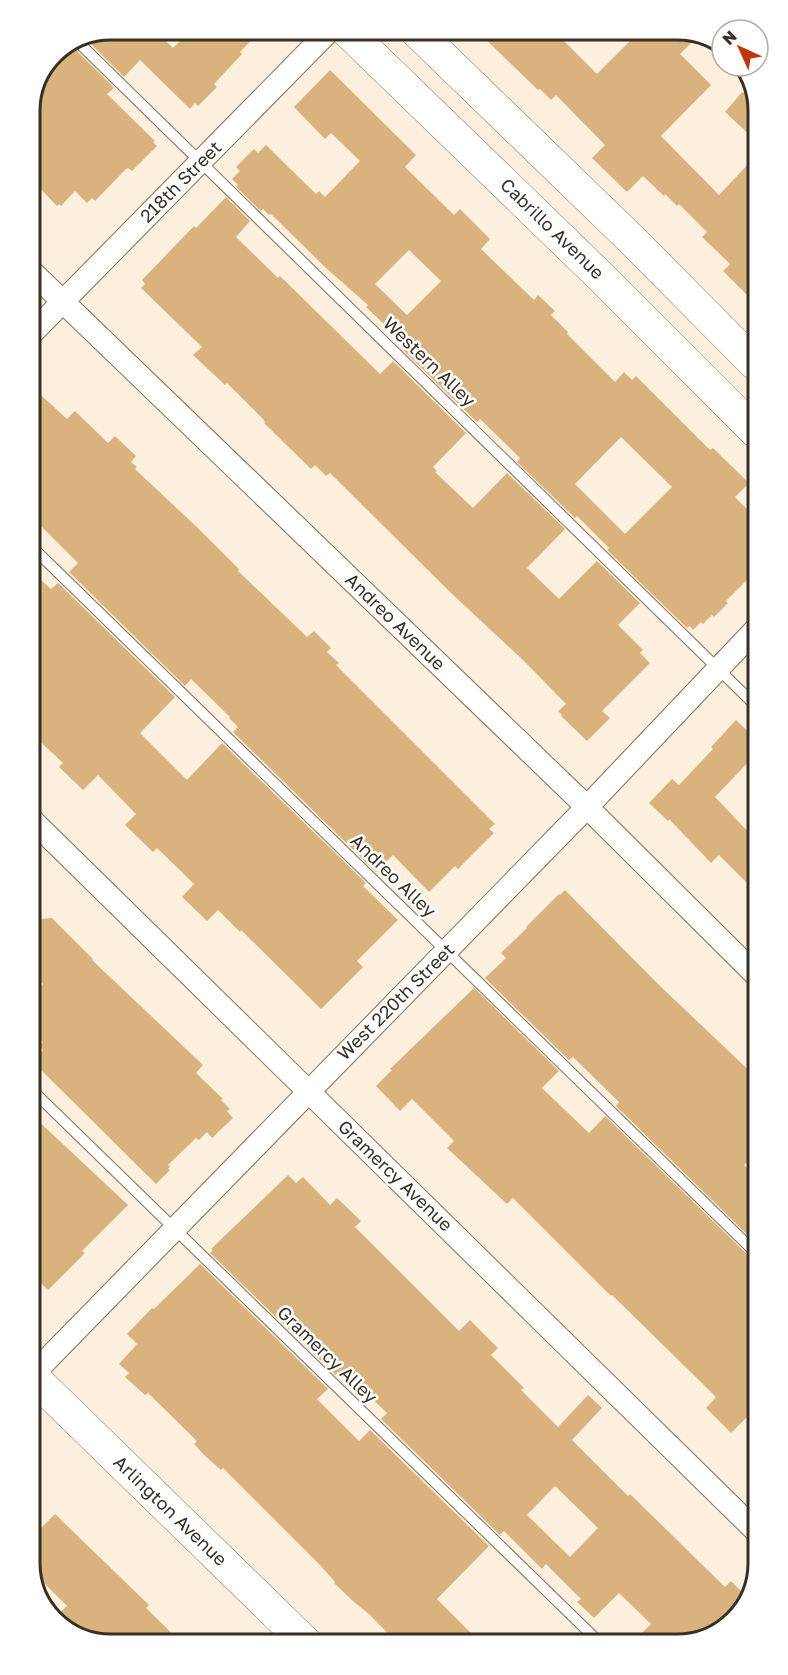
<svg xmlns="http://www.w3.org/2000/svg" width="788" height="1675" font-family="'Golos Text',sans-serif">
  <rect width="100%" height="100%" fill="#fdefdd"/>
  <path fill="#d9b27d" fill-rule="evenodd" d="M111,30H155L173,48L191,30H261L240,52L242,54L214,84L217,87L198,106L195,103L190,109L140,60L124,77L87,40Z
    M476,30H553L597,74L641,30H682L698,36L680,54L711,85L661,136L719,195L754,158V302L723,271L730,264L702,237L707,232L679,204L677,206L665,194L664,196L643,176L627,192L592,158L605,145L556,95L551,100L540,89L538,90Z
    M72,46L114,88L107,94L155,141L153,142L157,146L132,171L128,168L126,169L95,201L92,198L87,203L75,191L61,206L59,204L57,206L30,178V106L54,54Z
    M330,70L416,155L405,167L454,215L460,209L490,239L481,249L534,300L538,295L555,311L551,315L568,332L567,334L615,382L624,372L632,380L636,376L710,450L713,448L749,483L735,497L755,517V572L726,601L728,603L714,617L712,615L703,624L701,622L693,630L690,626L687,628L607,550L609,548L577,516L575,518L517,462L520,458L480,419L477,422L403,350L407,346L366,307L368,305L327,269L271,214L269,215L263,209L261,211L236,187L238,185L232,179L240,171L236,167L254,149L258,153L266,145L316,194L319,191L325,197L360,161L331,133L325,139L294,107ZM409,250L441,281L407,315L375,284ZM621,437L672,487L625,534L575,484Z
    M753,84L754,85V139L725,112L742,92L743,93Z
    M226,197L250,221L236,237L278,278L280,276L380,374L393,361L466,433L433,467L437,471L435,472L473,508L507,473L565,529L527,568L559,599L597,561L640,603L618,625L643,650L640,653L650,663L602,711L610,718L587,741L561,716L562,715L558,711L566,704L523,660L450,592L330,473L326,476L315,465L311,469L264,423L265,422L262,418L227,383L225,385L193,355L202,347L141,288L145,284L142,280L194,226L196,228Z
    M31,386L67,419L75,411L108,443L115,436L136,456L131,462L137,467L135,469L201,531L239,569L238,571L307,637L314,631L331,648L327,652L339,663L336,665L495,824L489,829L494,833L458,869L455,866L429,892L393,855L376,872L233,732L238,727L229,718L230,717L191,679L185,686L69,572L78,563L31,516Z
    M41,580L51,589L58,583L175,697L140,733L187,780L222,743L366,883L363,886L398,920L357,961L363,967L321,1009L241,930L240,932L218,910L207,921L182,897L194,884L157,848L153,852L125,825L136,814L98,775L83,790L59,767L63,763L32,734V590Z
    M736,720L756,739V754L715,797L756,840V892L719,855L711,863L669,819L668,821L649,803L672,779L679,785L713,749L711,747Z
    M565,890L659,985L757,1078V1153L744,1165L757,1177V1244L616,1106L619,1102L573,1057L569,1060L485,978L506,958L501,953L527,928L526,927L559,894L560,895Z
    M52,918L93,959L92,960L203,1065L196,1073L223,1099L221,1100L230,1109L227,1111L233,1118L212,1138L207,1132L199,1140L196,1138L168,1165L170,1167L168,1169L170,1170L156,1184L33,1062L43,1050L39,1046L43,1042L33,1032V995L43,984L33,974L32,920Z
    M474,988L559,1071L542,1088L589,1133L605,1116L752,1259L757,1261L758,1426L748,1416L731,1433L706,1408L716,1397L612,1295L611,1296L513,1198L507,1204L447,1148L454,1141L412,1099L400,1111L376,1086L392,1070L390,1069Z
    M33,1116L128,1205L82,1251L85,1253L48,1290L34,1276Z
    M288,1175L296,1183L303,1177L330,1205L337,1198L361,1221L355,1227L459,1331L470,1320L498,1348L491,1355L524,1388L521,1390L558,1427L588,1395L602,1408L572,1440L628,1496L630,1494L725,1587L731,1581L747,1597L741,1613L703,1641H634L651,1624L619,1593L594,1618L577,1602L581,1599L546,1564L542,1569L504,1531L500,1535L381,1419L387,1413L345,1373L339,1378L210,1253L213,1250L211,1249ZM555,1486L598,1528L570,1557L527,1515Z
    M200,1264L328,1389L317,1399L359,1441L370,1430L489,1546L437,1599L480,1642L397,1643L370,1615L354,1602L334,1583L335,1582L319,1564L223,1468L221,1470L204,1455L194,1444L197,1441L148,1393L145,1395L125,1377L129,1373L119,1364L137,1344L127,1334L152,1308L154,1309Z
    M55,1514L149,1605L146,1608L183,1644L106,1645L62,1628L54,1618L67,1606L34,1573V1535Z"/>
  <g fill="none" stroke-linecap="round" stroke-linejoin="round">
    <g stroke="#857156" stroke-width="12">
      <path id="lane" d="M79,43L755,705
        M31,546L757,1254
        M33,1091L598,1641"/>
    </g>
    <g stroke="#857156" stroke-width="24">
      <path id="street" d="M31,271L587,807L756,975
        M31,334L330,30
        M32,820L758,1533
        M34,1373L587,807L755,630"/>
    </g>
    <g stroke="#857156" stroke-width="33">
      <path id="secondary" d="M346,30L599,275L755,431
        M415,30L633,241L754,363
        M34,1378L306,1643"/>
    </g>
    <use href="#lane" stroke="#fff" stroke-width="10"/>
    <use href="#street" stroke="#fff" stroke-width="22"/>
    <use href="#secondary" stroke="#fff" stroke-width="32"/>
  </g>
  <g text-anchor="middle" stroke-width="5" stroke-linejoin="round" paint-order="stroke">
    <g font-size="18" fill="#382f23" stroke="#fff">
      <text transform="translate(181 182) rotate(-45)" y="6">218th Street</text>
      <text transform="translate(552 229) rotate(44)" y="6">Cabrillo Avenue</text>
      <text transform="translate(429 362) rotate(44)" y="6">Western Alley</text>
      <text transform="translate(395 622) rotate(44)" y="6">Andreo Avenue</text>
      <text transform="translate(393 876) rotate(44)" y="6">Andreo Alley</text>
      <text transform="translate(396 1002) rotate(-45)" y="6">West 220th Street</text>
      <text transform="translate(395 1176) rotate(44)" y="6">Gramercy Avenue</text>
      <text transform="translate(327 1355) rotate(44)" y="6">Gramercy Alley</text>
      <text transform="translate(170 1511) rotate(44)" y="6">Arlington Avenue</text>
    </g>
  </g>
  <path d="M0 0H788V1675H0ZM111 40H677A71 71 0 0 1 748 111V1563A71 71 0 0 1 677 1634H111A71 71 0 0 1 40 1563V111A71 71 0 0 1 111 40Z" fill="#fff" fill-rule="evenodd"/>
  <path fill="none" stroke="#382f23" stroke-width="3" d="M111 40H677A71 71 0 0 1 748 111V1563A71 71 0 0 1 677 1634H111A71 71 0 0 1 40 1563V111A71 71 0 0 1 111 40Z"/>
  <g transform="translate(740 48) rotate(315)"><circle r="28" fill="#ffffff" stroke="#afaca7" stroke-width="1.5"/>
  <path d="M0-4.5L10 22L0 15L-10 22Z" fill="#bf360a"/>
  <text y="-9" font-size="16" font-weight="bold" text-anchor="middle" fill="#382f23">N</text>
  </g>
</svg>
